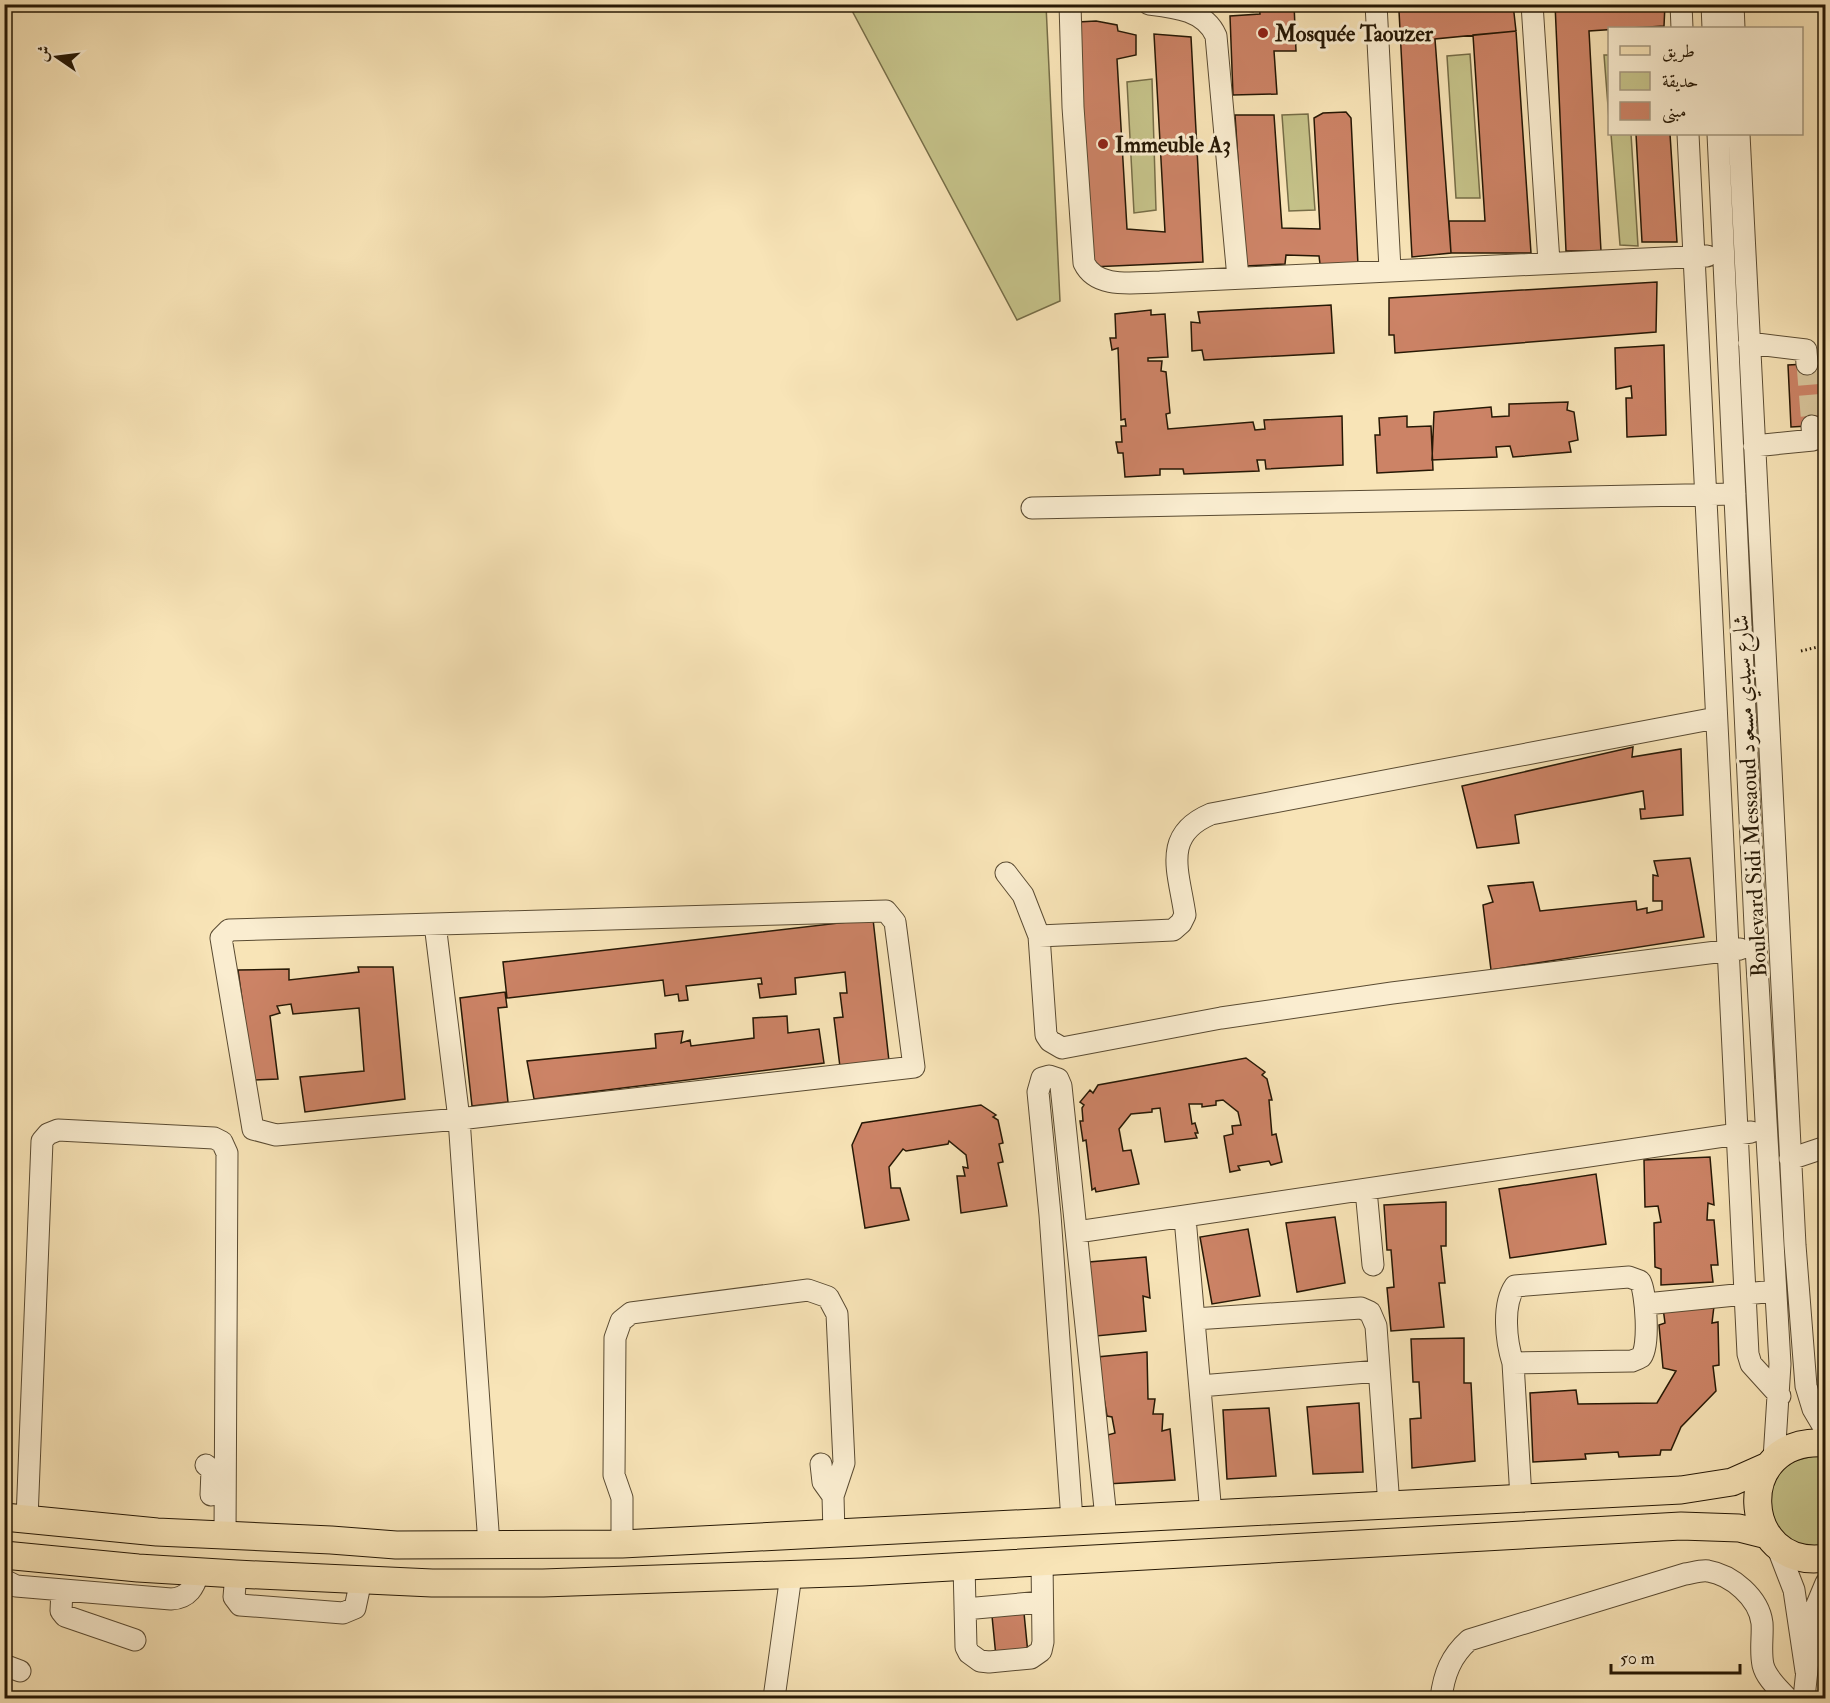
<svg xmlns="http://www.w3.org/2000/svg" width="1830" height="1703" font-family="'IM FELL Double Pica',Amiri,serif">
  <rect width="100%" height="100%" fill="#f8e4b7"/>
  <filter id="stains"><feTurbulence type="fractalNoise" baseFrequency=".00333" numOctaves="4"/><feColorMatrix values="0 0 0 0 .2 0 0 0 0 .09 0 0 0 0 .02 0 0 0 .5 -.17"/></filter>
  <radialGradient id="worn" r=".72"><stop offset=".6" stop-color="#630" stop-opacity="0"/><stop offset="1" stop-color="#630" stop-opacity=".3"/></radialGradient>
  <path fill="#c5c289" stroke="#766d47" stroke-width="1.5" d="M849,5H1046L1060,301L1017,320Z
    M1202,5H1253V12Z
    M1470,54L1480,198H1456L1447,56Z
    M1604,55H1609V119Z
    M1152,79L1156,210L1134,213L1127,82Z
    M1308,114L1315,210L1289,211L1282,115Z
    M1611,134H1631L1638,246L1620,245Z
    M1825,1453V1551L1780,1538L1766,1492L1782,1464Z"/>
  <path fill="#cc8366" stroke="#261805" stroke-width="1.5" d="M1259,4H1294L1296,51H1274L1277,94L1233,95L1230,16L1260,14Z
    M1469,4H1513L1516,31L1435,39L1451,253L1412,257L1399,11Z
    M1555,4H1665L1664,26L1589,31L1601,251H1566Z
    M1096,21L1117,25L1118,31L1136,35V55L1117,59L1127,229L1165,232L1154,34L1191,37L1203,262L1091,267L1078,22Z
    M1664,26V28H1630Z
    M1516,31L1531,253H1451L1449,221H1485L1473,35Z
    M1346,112L1351,118L1358,265L1320,264L1319,256L1286,255L1285,264L1245,266L1235,115H1274L1282,228L1320,229L1314,118L1323,113Z
    M1636,134H1670L1677,242H1642Z
    M1657,282L1656,332L1395,353L1394,335H1389V298Z
    M1331,305L1334,353L1204,360L1202,350L1192,351L1191,322L1200,323L1198,312Z
    M1151,310V315L1165,314L1168,357L1148,358V361H1162L1161,371L1166,372L1170,413L1166,414L1168,429L1253,422L1255,430L1265,429L1264,420L1342,416L1343,465L1266,469L1265,460H1257L1259,471L1184,474L1183,469H1160V475L1125,477L1123,453H1118L1116,442H1122L1121,426H1126L1125,419L1121,420L1118,348L1112,350L1110,338H1116L1115,314Z
    M1664,345L1666,435L1627,437L1626,398H1632L1631,386L1616,389L1615,348Z
    M1826,363V425L1791,427L1788,365Z
    M1568,402L1567,410L1574,412L1578,440L1569,442L1571,452L1513,457L1510,446L1496,447L1497,457L1432,460L1434,412L1491,407L1492,417L1509,416V404Z
    M1407,416V427L1431,426L1433,470L1377,473L1375,435H1380L1379,418Z
    M1633,747L1632,757L1681,749L1683,815L1641,819L1640,809H1645L1643,791L1515,815L1519,843L1477,848L1462,786Z
    M1690,858L1704,937L1491,970L1483,905L1493,902L1488,886L1533,882L1540,911L1636,901L1637,910L1647,908V913L1662,910V901H1653V875L1658,876L1654,861Z
    M873,919L889,1061L840,1067L834,1018L843,1017L840,993H847L845,972L795,978L796,994L760,998L758,984H762L761,978L686,986L688,1000L679,1001L678,994L665,996L663,980L507,998L503,962Z
    M358,967H393L405,1099L305,1112L300,1077L364,1071L359,1008L293,1014L291,1004L277,1006L280,1013L270,1016L278,1079L253,1080L238,970L289,969V980L359,972Z
    M505,992L507,1007L498,1008L508,1102L472,1106L460,998Z
    M787,1016L788,1033L819,1029L824,1063L534,1099L527,1061L656,1048L655,1034L683,1031L681,1043L690,1040L691,1046L754,1038L753,1018Z
    M1246,1058L1265,1072L1262,1075L1267,1079L1272,1100H1269L1272,1135L1276,1134L1282,1162L1271,1165L1269,1161L1238,1166L1240,1170L1230,1172L1224,1136L1233,1134L1232,1126L1241,1125L1238,1112L1223,1100L1216,1101V1105L1202,1107V1104H1189L1192,1124L1195,1123L1198,1133H1195L1197,1138L1165,1142L1160,1108L1152,1109V1112L1131,1114L1119,1129L1123,1151L1131,1150L1139,1184L1096,1192L1095,1188L1092,1190L1086,1140L1083,1141L1080,1121H1083L1082,1108L1084,1105L1080,1102L1090,1090L1093,1093L1098,1085Z
    M981,1105L996,1115L993,1117L998,1120L1003,1143L999,1144L1003,1162L998,1163L1007,1206L961,1213L957,1176H965L963,1167L968,1168L966,1155L949,1141L948,1144L906,1151L903,1149L889,1167L891,1188H900L909,1220L865,1228L852,1145L862,1123Z
    M1710,1157L1714,1205L1708,1203L1707,1220H1714L1718,1265H1711L1713,1282L1661,1285V1269L1655,1267L1654,1223L1661,1222L1658,1206L1645,1207L1644,1160Z
    M1596,1174L1606,1244L1510,1258L1499,1189Z
    M1446,1202V1246H1441L1445,1283H1439L1444,1327L1391,1331L1387,1288L1394,1287L1391,1250H1387L1384,1205Z
    M1335,1217L1345,1283L1297,1292L1286,1223Z
    M1248,1229L1260,1296L1212,1304L1200,1237Z
    M1146,1257L1150,1298L1143,1296L1146,1331L1096,1336L1089,1262Z
    M1714,1306L1712,1323L1718,1322L1719,1365L1713,1366L1716,1391L1681,1427L1671,1450H1661L1660,1455L1619,1457L1618,1452L1585,1454L1586,1459L1533,1462L1530,1393L1576,1390L1578,1404L1657,1403L1676,1371L1663,1368L1659,1325L1665,1323L1663,1308Z
    M1464,1338V1383H1471L1475,1461L1412,1468L1410,1419L1421,1418L1419,1382H1413L1411,1339Z
    M1147,1352L1148,1399H1155L1153,1414H1163L1162,1431L1170,1429L1175,1480L1107,1484L1104,1436L1115,1433L1112,1417L1107,1416L1097,1357Z
    M1359,1403L1363,1472L1313,1474L1307,1407Z
    M1269,1408L1276,1476L1227,1479L1223,1410Z
    M1024,1613L1028,1654L996,1657L992,1616Z"/>
  <g fill="none" stroke-linecap="round" stroke-linejoin="round">
    <path stroke="#d8c59c" stroke-width="21" stroke-dasharray="21 10" stroke-linecap="butt" d="M1807,364L1812,426"/>
    <g stroke="#5a4b32" stroke-width="23">
      <path id="minor" d="M1070,4L1073,107L1084,263C1097,290 1135,282 1160,282L1707,256
        M1149,4C1174,7 1205,10 1216,36L1238,278
        M1376,4L1390,269
        M1532,4L1549,262
        M1681,4L1682,28
        M1712,4L1713,28
        M1733,4L1734,28
        M1688,134L1748,1354L1751,1364L1780,1396
        M1718,134L1756,947L1780,1364L1774,1459
        M1739,134L1795,1245L1806,1386L1813,1409L1826,1431
        M1749,343L1806,350L1807,364
        M1754,446L1813,440L1812,426
        M1032,508L1735,494
        M1006,873L1023,895L1039,936L1173,930L1181,923L1185,915C1179,872 1161,835 1211,814L1716,718
        M886,911L895,922L914,1067L459,1119L276,1135L253,1129L221,938L229,930Z
        M435,924L459,1119L489,1545
        M1039,936L1046,1035L1050,1041L1062,1048L1221,1018L1392,993L1740,949
        M1790,1159L1826,1147
        M1366,1190L1373,1265
        M1185,1218L1211,1514
        M1077,1232L1751,1132
        M1646,1304L1775,1291
        M1194,1319L1361,1308L1370,1312L1376,1326L1389,1506
        M1513,1363L1632,1361C1635,1360 1638,1359 1641,1357C1650,1348 1646,1292 1640,1281L1629,1277L1515,1286C1502,1305 1506,1341 1513,1363L1521,1498
        M1200,1386L1379,1371
        M821,1464L823,1482L833,1496
        M206,1465L212,1470L211,1495
        M27,1519L42,1141L48,1134L58,1130L214,1138L222,1142L227,1153L225,1536
        M1072,1520L1050,1215L1038,1092L1042,1078L1049,1076L1058,1079L1061,1086L1106,1518
        M622,1544V1498L614,1475L615,1338L621,1321L631,1313L808,1290L828,1297L837,1314L844,1463L833,1496L834,1534
        M1777,1546L1794,1590L1806,1671
        M964,1565L966,1647L969,1653L980,1661L989,1662L1031,1658L1041,1651L1043,1642L1042,1561
        M236,1574L234,1597L240,1605L343,1613L355,1608L361,1580
        M4,1580L16,1586L171,1599C189,1598 194,1587 199,1572
        M62,1590L61,1611L65,1616L135,1640
        M965,1609L1042,1602
        M4,1665L20,1671
        M774,1698L791,1575
        M1441,1698C1444,1674 1451,1656 1469,1640L1685,1574C1692,1573 1701,1570 1708,1571C1732,1575 1759,1598 1762,1623C1763,1636 1760,1651 1763,1665C1766,1678 1779,1689 1787,1698
        M1804,1698L1813,1614L1826,1583"/>
    </g>
    <g stroke="#261805" stroke-width="29">
      <path id="major" d="M1826,1443C1731,1436 1739,1571 1826,1558
        M4,1517L157,1532L331,1540L396,1545L622,1544L1681,1490L1732,1482L1768,1466
        M4,1555L138,1568L236,1574L432,1583H543L862,1572L1681,1526L1739,1528L1767,1535"/>
    </g>
    <path stroke="#261805" stroke-width="3" stroke-dasharray="1.5 3" stroke-linecap="butt" d="M1801,651L1826,645"/>
    <use href="#minor" stroke="#faedd0" stroke-width="21"/>
    <use href="#major" stroke="#f8e4b7" stroke-width="27"/>
  </g>
  <g fill="#8f2418" stroke="#faedd0" stroke-width="2">
    <circle cx="1263" cy="33" r="6"/>
    <circle cx="1103" cy="144" r="6"/>
  </g>
  <g text-anchor="middle" stroke-width="6" stroke-linejoin="round" paint-order="stroke">
    <g font-size="22" font-weight="bold" fill="#261805" stroke="#faedd0" text-anchor="start">
      <text x="1275" y="41">Mosquée Taouzer</text>
      <text x="1115" y="152">Immeuble A3</text>
    </g>
    <g font-size="22" fill="#261805" stroke="#faedd0">
      <text transform="translate(1749 796) rotate(-93)" y="8">Boulevard Sidi Messaoud شارع سيدي مسعود</text>
    </g>
  </g>
  <rect width="1830" height="1703" fill="none" stroke="#f8e4b7" stroke-width="24"/>
  <rect x="6" y="6" width="1818" height="1691" fill="none" stroke="#261805" stroke-width="3"/>
  <rect x="12" y="12" width="1806" height="1679" fill="none" stroke="#261805" stroke-width="1.5"/>
  <rect x="1608" y="27" width="195" height="108" fill="#faedd0" stroke="#a5987f" stroke-width="1.5"/>
  <rect x="1620" y="46" width="30" height="9" fill="#f8e4b7" stroke="#a5987f" stroke-width="1.5"/>
  <text x="1662" y="57" font-size="18" fill="#261805">طريق</text>
  <rect x="1620" y="72" width="30" height="18" fill="#c5c289" stroke="#a5987f" stroke-width="1.5"/>
  <text x="1662" y="87" font-size="18" fill="#261805">حديقة</text>
  <rect x="1620" y="102" width="30" height="18" fill="#cc8366" stroke="#a5987f" stroke-width="1.5"/>
  <text x="1662" y="117" font-size="18" fill="#261805">مبنى</text>
  <g transform="translate(57 57) rotate(284)" stroke="#faedd0" stroke-width="4.5" paint-order="stroke">
  <path d="M0-4.5L10 22L0 15L-10 22Z" fill="#261805"/>
  <text y="-9" font-size="16" font-weight="bold" text-anchor="middle" fill="#261805">ش</text>
  </g>
  <path d="M1611 1664v9h129v-9" fill="none" stroke="#261805" stroke-width="3"/>
  <text x="1620" y="1664" font-size="18" fill="#261805" stroke="#faedd0" stroke-width="4.5" paint-order="stroke">50 m</text>
  <rect width="100%" height="100%" filter="url(#stains)"/>
  <rect width="100%" height="100%" fill="url(#worn)"/>
</svg>
